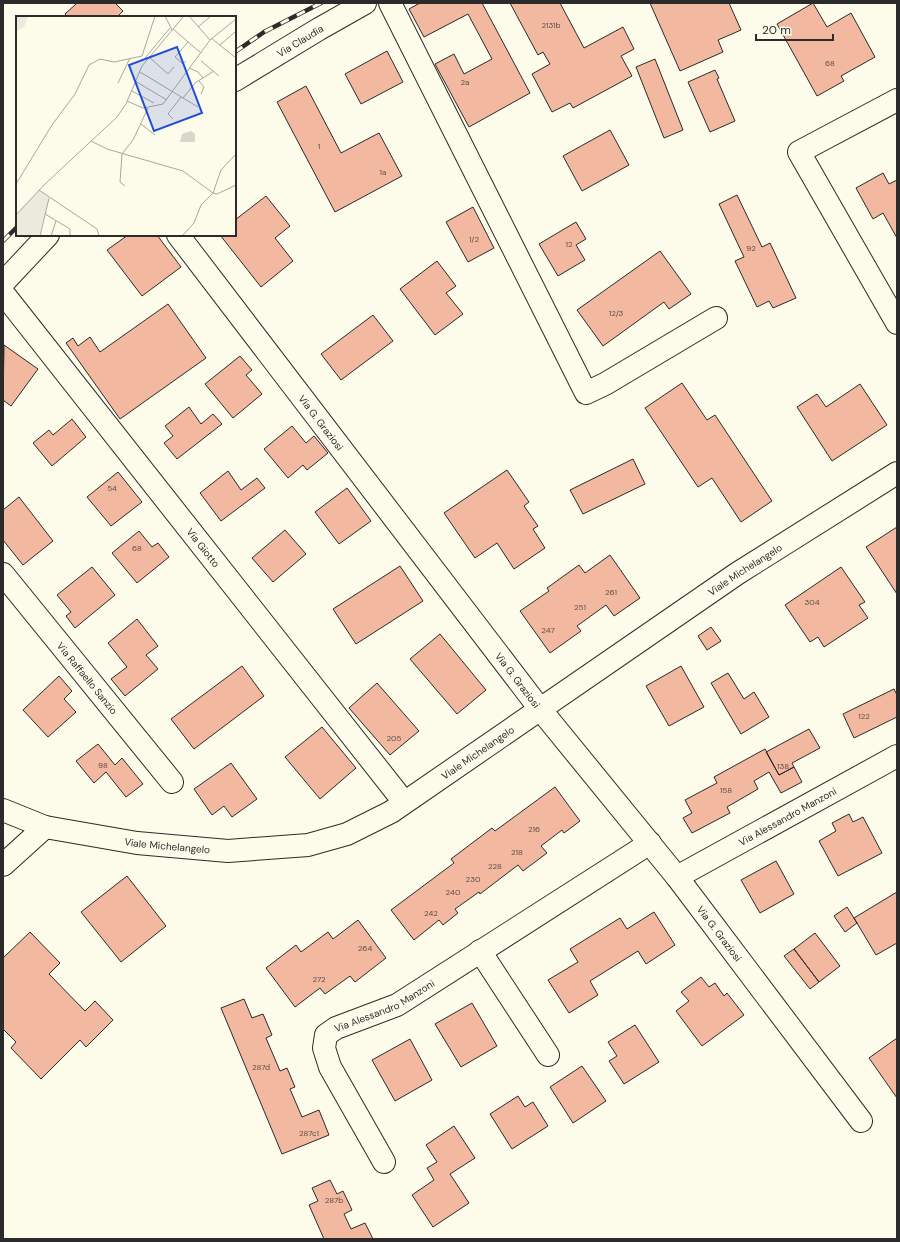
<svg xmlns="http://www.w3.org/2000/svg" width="900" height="1242" font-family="'DM Sans',sans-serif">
  <rect width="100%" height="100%" fill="#fdfbea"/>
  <path fill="#f2b8a0" stroke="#2b2b2b" d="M77,3H115L123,11L117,17H68L65,14Z
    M420,3H482L530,93L469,127L435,64L454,54L464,74L492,59L468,14L424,37L409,9Z
    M510,3H560L584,48L623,27L634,49L621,56L632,76L573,108L570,103L552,112L532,74L550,64L543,52L538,55Z
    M650,3H729L741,30L718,40L723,52L680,71Z
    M813,3L827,27L851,13L875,57L841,76L844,81L817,96L777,24Z
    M387,51L403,82L361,104L345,74Z
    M655,59L683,130L664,138L636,67Z
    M715,70L719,78L717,79L735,121L710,132L688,82Z
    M306,86L341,153L379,133L402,176L335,212L277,102Z
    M610,130L629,165L582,191L563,156Z
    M883,173L889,184L897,180V238L883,213L873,219L856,188Z
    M737,195L762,247L770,243L796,298L773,308L769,301L757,307L735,261L744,257L719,204Z
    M266,196L290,226L275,238L293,261L261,287L220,235H235V220Z
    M473,207L494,248L468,262L446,222Z
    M576,222L586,239L576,245L585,260L558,276L539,244Z
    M128,235H157L181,267L142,296L107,250Z
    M660,251L691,294L669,309L664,302L603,346L577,310Z
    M437,261L456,286L446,293L463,314L435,335L400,289Z
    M168,304L206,358L120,419L66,343L73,338L78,346L90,337L100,352Z
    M373,315L393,341L341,380L321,354Z
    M4,345L38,369L11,406L3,400Z
    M240,356L252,370L246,375L262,394L233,418L205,384Z
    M682,383L707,420L715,415L772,501L741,522L712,478L698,487L645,408Z
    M860,384L887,425L832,461L797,407L817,394L826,407Z
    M189,407L201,424L213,414L222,424L177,459L164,443L173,436L165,426Z
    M72,419L86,437L52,466L33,443L49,430L53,435Z
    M292,426L306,443L314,436L328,453L307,470L303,465L288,478L264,449Z
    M633,459L645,484L583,514L570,490Z
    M507,470L529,502L524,506L538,526L533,529L545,548L514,569L497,543L475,558L444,513Z
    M228,471L241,490L257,478L265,488L221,521L200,493Z
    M118,472L142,502L111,526L87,497Z
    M347,488L371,521L339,544L315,512Z
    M19,497L53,541L23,565L3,540V510Z
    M897,527V594L866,547Z
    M285,530L306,554L273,582L252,558Z
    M139,531L152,547L158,543L169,557L137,583L112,553Z
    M610,555L640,598L614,616L606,605L577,626L581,631L550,653L520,611L549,591L547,588L579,565L585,573Z
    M400,566L423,601L356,644L333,609Z
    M92,567L115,595L75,628L66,616L71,612L57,595Z
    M841,567L865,602L859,605L868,618L824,647L818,637L810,642L785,605Z
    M137,619L158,646L146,655L158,669L125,696L111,679L127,667L108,643Z
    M711,627L721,641L707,650L698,636Z
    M440,634L486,690L457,714L410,659Z
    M242,666L264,696L194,749L171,719Z
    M681,666L704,707L669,726L646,686Z
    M728,673L744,699L754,692L769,717L741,734L711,683Z
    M59,676L72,691L64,699L76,712L48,737L23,710Z
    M377,683L419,731L390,755L349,708Z
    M894,689L897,695V717L854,738L843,714Z
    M322,727L356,768L320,799L285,757Z
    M809,729L820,748L792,763L794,767L779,775L766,752Z
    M98,744L115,765L122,758L143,784L126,797L106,772L94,783L76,761Z
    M765,749L779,775L794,767L802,782L781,793L769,772L754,781L758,789L727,807L730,813L692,833L683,818L692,813L685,800L717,783L714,777Z
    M231,763L257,799L232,817L224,806L212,815L194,789Z
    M555,787L580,821L564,833L562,830L541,846L547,853L523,871L518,865L480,894L479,892L455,909L458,913L443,925L439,920L414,940L391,910L454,863L451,859L492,828L495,831Z
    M849,814L853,822L863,817L882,853L838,876L819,841L836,831L832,823Z
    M776,861L794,894L760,913L741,880Z
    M127,876L166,926L121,962L81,912Z
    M897,892V943L876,955L854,918Z
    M847,907L857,923L845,932L834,916Z
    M654,912L675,945L646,964L638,951L590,981L598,995L569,1013L548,980L578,962L570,949L620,918L627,929Z
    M358,920L386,958L355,982L350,976L325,994L320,988L295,1007L266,968L296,945L301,952L328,932L333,939Z
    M30,932L60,963L49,974L85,1011L95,1001L113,1020L86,1047L80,1040L41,1079L11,1048L16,1042L3,1029V958Z
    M815,933L840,966L819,982L794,949Z
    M794,949L819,982L810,989L784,956Z
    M701,977L709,987L715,983L724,996L727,993L744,1015L702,1046L676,1011L689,1001L681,992Z
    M244,999L252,1018L263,1014L272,1035L266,1038L280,1071L287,1068L295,1087L290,1089L302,1117L319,1110L329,1135L282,1154L221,1008Z
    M472,1003L497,1046L461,1067L435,1024Z
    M635,1025L659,1062L624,1084L609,1061L617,1056L608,1042Z
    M897,1038V1098L869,1058Z
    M410,1039L432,1080L395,1101L372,1060Z
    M582,1066L606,1101L573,1123L550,1087Z
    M518,1096L525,1107L533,1102L548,1126L512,1149L490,1114Z
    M454,1126L475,1158L450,1174L469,1203L433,1227L412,1195L434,1180L427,1168L437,1162L426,1145Z
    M330,1180L337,1194L343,1191L352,1210L344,1214L351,1229L365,1223L373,1239H324L309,1205L318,1201L312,1188Z"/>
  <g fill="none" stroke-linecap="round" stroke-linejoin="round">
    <g stroke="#2b2b2b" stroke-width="24">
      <g id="minor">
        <path d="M390,3L586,393L605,384L716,318"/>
        <path d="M897,100L799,152L897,323"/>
        <path id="s1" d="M178,235L540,709L677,877L861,1121"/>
        <path id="s2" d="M3,293L404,802"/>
        <path id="s3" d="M3,574L172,782"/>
        <path id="s4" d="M3,810L45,827L137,843L228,851L308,845L347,834L391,812L738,573L897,473"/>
        <path d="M3,865L45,827"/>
        <path id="s5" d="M677,877L897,756"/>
        <path d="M480,951L548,1055"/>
        <path id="s6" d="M384,1162L330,1067L324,1048L326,1035L336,1028L397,1005L650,843"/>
      </g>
    </g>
    <g stroke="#2b2b2b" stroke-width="24">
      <g id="primary">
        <path id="s7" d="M235,80L319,29L365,3"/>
        <path d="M3,283L48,235"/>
      </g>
    </g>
    <use href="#minor" stroke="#fdfbea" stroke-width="22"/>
    <use href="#primary" stroke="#fdfbea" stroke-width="22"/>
    <g stroke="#2b2b2b" stroke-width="4.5">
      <path id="rail" d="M235,52L264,32L321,3
        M3,241L17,227"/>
    </g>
    <use href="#rail" stroke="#fdfbea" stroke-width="3" stroke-dasharray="9" stroke-linecap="butt"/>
  </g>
  <g text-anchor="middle" stroke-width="3" stroke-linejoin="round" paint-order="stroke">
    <g font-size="8" fill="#5d4e48">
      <text x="551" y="28">2131b</text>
      <text x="830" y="66">68</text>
      <text x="465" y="85">2a</text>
      <text x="319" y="149">1</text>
      <text x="383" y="175">1a</text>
      <text x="474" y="242">1/2</text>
      <text x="569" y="247">12</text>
      <text x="751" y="251">92</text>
      <text x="616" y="316">12/3</text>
      <text x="112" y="491">54</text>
      <text x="137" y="551">68</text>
      <text x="611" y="595">261</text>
      <text x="812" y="605">304</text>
      <text x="580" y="610">251</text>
      <text x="548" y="633">247</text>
      <text x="864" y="719">122</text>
      <text x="394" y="741">205</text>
      <text x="103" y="768">98</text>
      <text x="783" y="769">138</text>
      <text x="726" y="793">158</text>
      <text x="534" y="832">216</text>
      <text x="517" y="855">218</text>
      <text x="495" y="869">228</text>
      <text x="473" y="882">230</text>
      <text x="453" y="895">240</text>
      <text x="431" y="916">242</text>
      <text x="365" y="951">264</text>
      <text x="319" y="982">272</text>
      <text x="261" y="1070">287d</text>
      <text x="309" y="1136">287c1</text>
      <text x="334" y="1203">287b</text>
    </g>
    <g font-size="10" fill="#2b2b2b" stroke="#fdfbea">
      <text dy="4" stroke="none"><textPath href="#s7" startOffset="76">Via Claudia</textPath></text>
      <text dy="4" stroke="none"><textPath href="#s1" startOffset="236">Via G. Graziosi</textPath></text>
      <text dy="4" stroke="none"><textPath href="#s2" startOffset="324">Via Giotto</textPath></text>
      <text dy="4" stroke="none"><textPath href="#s4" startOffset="829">Viale Michelangelo</textPath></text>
      <text dy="4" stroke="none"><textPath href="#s3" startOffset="134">Via Raffaello Sanzio</textPath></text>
      <text dy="4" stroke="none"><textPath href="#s1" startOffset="560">Via G. Graziosi</textPath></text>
      <text dy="4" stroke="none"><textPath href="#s4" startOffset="505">Viale Michelangelo</textPath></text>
      <text dy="4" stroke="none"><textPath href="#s5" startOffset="126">Via Alessandro Manzoni</textPath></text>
      <text dy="4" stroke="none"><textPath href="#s4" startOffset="169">Viale Michelangelo</textPath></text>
      <text dy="4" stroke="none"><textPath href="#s1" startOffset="884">Via G. Graziosi</textPath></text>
      <text dy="4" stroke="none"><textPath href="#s6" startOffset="208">Via Alessandro Manzoni</textPath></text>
    </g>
  </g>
  <g transform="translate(16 16)">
    <rect width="220" height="220" fill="#fdfbea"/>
    <path d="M0,0H12L8,11L0,16ZM23,174L33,181L23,220H0V198Z" fill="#ecebdb"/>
    <path d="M175,115L179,118V126H164L166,118Z" fill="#d8d7c9"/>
    <path fill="none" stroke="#a9a89e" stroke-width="1" d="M149,0L156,14M173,0L194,24M182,11L195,0M157,13L185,37M195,22L220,42M204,29L220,15M133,41L152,58L158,51M129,42L154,12M170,45L167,48L159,41L172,26M185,45L203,60M173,52L182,56L187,62M124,56L182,91M119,65L151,84M183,65L188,71L185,78M102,67L114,42M116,75L138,87M167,82L179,67L198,55M111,85L127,92L147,88L194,24L220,3M157,103L152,98L165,81M125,108L139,119M75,125L91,133L167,155L197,177L201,178L220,169M0,168L36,109L59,78L73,49L84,43L98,46L126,40L139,0M109,170L104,166L106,138L117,124L132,92M23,174L81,213L83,220M29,198L54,213V219M0,199L28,169L101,101L110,88L126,50L168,0M24,220L33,182M35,220L40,205M166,220L178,207L185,189L197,177L205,154L220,138"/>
    <path fill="#1d4ed8" fill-opacity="0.15" stroke="#1d4ed8" stroke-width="2" d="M161,31L186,97L138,115L113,49Z"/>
    <rect width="220" height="220" fill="none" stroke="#2b2b2b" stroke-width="2"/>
  </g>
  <rect width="900" height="1242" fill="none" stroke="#2b2b2b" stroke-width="8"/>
  <path d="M756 34v6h77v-6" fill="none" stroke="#2b2b2b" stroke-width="2"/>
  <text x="762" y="34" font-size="12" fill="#2b2b2b" stroke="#fdfbea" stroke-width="3" paint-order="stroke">20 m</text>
</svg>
